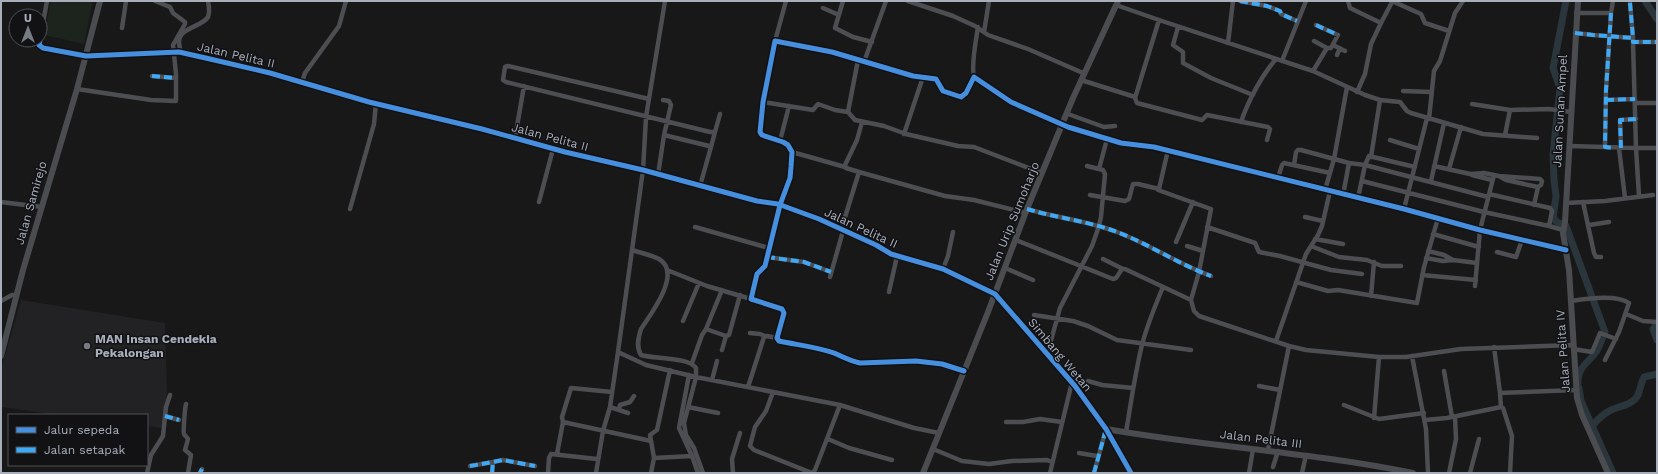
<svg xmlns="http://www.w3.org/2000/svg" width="1658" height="474" font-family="'Work Sans',sans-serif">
  <rect width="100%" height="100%" fill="#181819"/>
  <path fill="#222225" d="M21,300L165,323L167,392L163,428L147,426V415H59L1,407V370Z"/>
  <path fill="#1c241d" d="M51,1H93L84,44L44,35Z"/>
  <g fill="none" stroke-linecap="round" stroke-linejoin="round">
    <path stroke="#2a353c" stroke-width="7" d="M1566,1L1553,68L1560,88L1553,155L1554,180L1556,196L1553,218L1557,222L1566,226L1605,332C1602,338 1600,346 1596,352C1588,363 1577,368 1578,383
      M1645,1L1657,19
      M1657,324L1653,329L1657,340
      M1579,388L1581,401L1613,473
      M1592,426C1598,419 1603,414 1611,410C1620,406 1633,405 1638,395C1640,390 1641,383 1644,377L1657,374"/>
    <path stroke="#4c4e52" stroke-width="4.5" d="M843,1L835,28L853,37L872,42
      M908,1L953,16L975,26L988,35L1028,49L1083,73
      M1240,1L1267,6L1280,11L1281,14L1297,21
      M1348,1L1350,8L1381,23L1371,44L1365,74L1357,92
      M1630,3L1633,38
      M1116,5L1159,20L1313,71L1365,95L1380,100L1400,102L1407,111L1411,113L1483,134L1537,138
      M823,8L839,15
      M1576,13H1611L1613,1
      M1611,13L1606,90L1605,147L1636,148L1633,42
      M1159,20L1135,98L1137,103L1202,120L1207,115L1268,127L1270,129L1267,140
      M1381,23L1392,2H1394L1421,14L1425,23L1449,31
      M1316,25L1338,35L1331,48H1327
      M1178,27L1173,45L1183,52V63L1211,78L1253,95
      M122,28L126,1
      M984,32L989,1
      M1575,33L1593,35L1633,38V42H1657
      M40,39L47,1
      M40,40L39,45L43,48L86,56L179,52L270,73L391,107L482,129L565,152L643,170L757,201L778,204L819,219L876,245L891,254L943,269L995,294
      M775,41L786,1
      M1228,43L1233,1
      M1333,45L1345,51
      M182,53C169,27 201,29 208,17C210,12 209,6 208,1
      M1337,55L1340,48
      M858,60L848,112L855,120L884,126L906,134L958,146L974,147L1042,173
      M1282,61L1306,1
      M864,62L886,1
      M1313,71L1327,48L1314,41
      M152,76L176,78
      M974,77C971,66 976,39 978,27
      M1081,80L1135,97
      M302,82L305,73L339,26L346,1
      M77,89L151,100L176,101V74L173,45L185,24V22L173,13L170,7L155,1
      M1403,91L1431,92
      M649,99L508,66L505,67L503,80L506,82L710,132H715L720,114
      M663,100L669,101L671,105L664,135
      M1606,100L1635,99
      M763,102L813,110L818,104L835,110L848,112
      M1635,103H1657
      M1472,104L1510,110
      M1068,114L1104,127L1115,126
      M1429,119L1434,71L1440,61L1455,13L1463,1
      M1241,122C1248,101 1262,75 1276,59
      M904,134L923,77
      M1505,135L1510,110L1549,109L1571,112
      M515,138L524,86
      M1390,140L1419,149
      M780,141L789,106
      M1569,146L1605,147
      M711,147L715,132
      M1619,148L1625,198
      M1621,148L1620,120L1636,119
      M792,152L845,167
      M1371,157L1380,100
      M1294,165L1296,152L1298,150H1301L1349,163L1365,165L1369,156L1415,167
      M1434,166L1470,174L1484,173L1499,176L1540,179L1542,181L1541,185L1538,187L1506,180L1499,176
      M1099,169L1107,139
      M1449,169L1461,127
      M859,172L846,168L845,165L857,140L862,122
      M658,175L664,135L709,146L711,147L700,186
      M1472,175L1492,180
      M1278,178L1282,165L1284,163L1330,173
      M1362,181L1484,212L1549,226
      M1431,181L1444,123
      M1158,190L1211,209L1199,272L1191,300L1194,311L1199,316L1289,346L1306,350L1379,357H1406L1461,349L1573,345
      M1325,190L1334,159L1347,87
      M1489,194L1550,208L1552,211L1549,226L1563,230
      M1090,195L1125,201L1129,199L1133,184H1138L1159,189L1168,150
      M1343,195L1349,163
      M1639,196L1636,148H1657
      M1358,198L1365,165L1488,197
      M1,202L42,207
      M539,202L553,149
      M1583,202L1594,253L1596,257H1601
      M1566,203L1605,201L1653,195
      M1534,205L1538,187
      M350,209L374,124L376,103
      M1027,209C1057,218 1088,221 1117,232C1149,244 1178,264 1211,276
      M1404,209L1427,118
      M1305,217L1323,221
      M1589,225L1609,222
      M695,227L769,248
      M1207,227L1255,243L1259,252L1280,256L1331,270L1362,274
      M841,230L859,172L945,196L974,200L1026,213
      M1433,234L1479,247
      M1315,239L1343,244
      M1016,240L1113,279L1116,278L1122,269H1125L1191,300
      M1176,242L1193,202
      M1187,246L1203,251
      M1311,246L1339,257L1367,260L1382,266H1401
      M632,250C641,253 651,255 659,259C683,273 650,315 641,329C638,338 636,347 641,355C654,359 689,357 696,368V377L684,423L686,435L694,448L703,473
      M1428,251L1444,255L1453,260L1477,263
      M1497,252L1516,257L1522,240
      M767,257L804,262L831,272
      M1426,258L1443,261L1453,260
      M1103,259L1123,269
      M1005,268L1033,280
      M943,269L948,256L953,232
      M667,270L707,286L751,299
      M1422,275L1476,280
      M830,277L843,231
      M1296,282L1328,291L1338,290L1417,303L1424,267L1438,218
      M1475,286L1480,230L1494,175
      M889,292L897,256
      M1371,296L1374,262
      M1,301L12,295H17
      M1571,301C1586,299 1616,294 1629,303L1619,332L1605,360
      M1626,314L1643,321L1657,322
      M1034,315L1073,321L1088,326L1117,340L1191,350
      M683,321L699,283
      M706,329L722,290
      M750,333L760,334L765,336
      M1276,341L1306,254L1318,235L1322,226L1330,191
      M1494,347L1500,393L1576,390
      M1573,349L1592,352L1600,333L1616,339
      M722,350L726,336
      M618,352L646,365L696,377L840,405L914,428L939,433
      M1047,355L1060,308L1092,246L1099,226L1101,217L1105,174L1103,170L1087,166
      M1412,356L1426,429L1428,473
      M692,363L702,335L706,329L726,336L729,335L740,295
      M964,371L942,364L916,361L860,363C850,361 843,357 834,353C817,347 798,345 779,341L777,338L784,313L782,309L751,299L757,274L765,266L780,205L790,178L791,167L792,152L788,145L783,142L762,135L760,132L763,102L775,41L832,52L913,76L936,79L943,91L961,97L966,93L974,77L1011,102L1068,127L1121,143L1154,147L1404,209L1480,230L1566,250
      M1444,371L1452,417
      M689,375L679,428L692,456L698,473
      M712,380L717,361
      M1088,381L1102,385L1133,388
      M1259,386L1280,390
      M748,387L764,337L767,336L777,338
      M773,392L766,411L755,427L750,446L754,450L812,473
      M1500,393L1501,407L1503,408L1512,436L1510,473
      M186,404C185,407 183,432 184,434C185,436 187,437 188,439L185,450L191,455L188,473
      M1344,405L1379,419L1424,413
      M610,407L628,413
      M688,407L718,413
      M619,409L620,405L630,402L634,396
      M165,416L179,420
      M1374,418L1379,357
      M1425,420L1447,418L1501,407
      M563,422L651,441
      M1006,422H1023L1040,419L1062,422
      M1126,432C1131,403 1135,373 1142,345C1147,325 1155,306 1163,287
      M828,439L849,448L892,460
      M933,449L962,461L989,464L1012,461L1047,460L1052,462
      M1268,450L1289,346
      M1079,453L1097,456
      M557,454L563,422L562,417L571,388L612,392
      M654,458L692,456
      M470,466L493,462
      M1273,467L1278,451
      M147,473L151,455L163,436L166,407L170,395
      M200,473L202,469
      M492,473L493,462L503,460L535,466
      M548,473L549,458L551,454L597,459
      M596,473L603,431L610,407L618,352L643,170L646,117L665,1
      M651,473L654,458L650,435L657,430L670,370
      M733,473L732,459L740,433
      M812,473L815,470L840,405
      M1050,473L1072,382
      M1094,473L1106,429
      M1249,473L1253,449
      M1302,473L1306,455
      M1449,473L1456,439L1455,417
      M1470,473L1479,439"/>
    <path stroke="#4b4c50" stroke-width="6" d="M1578,1L1565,222L1563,233L1569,270L1577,398L1582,415L1608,473
      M995,294L1075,386L1106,429L1131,473
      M1,356L23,270L77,89L100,1
      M1106,429C1207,447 1311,452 1413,473
      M923,473L988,312L1027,209L1073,98L1118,1"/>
    <path stroke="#3fa9f5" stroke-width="4" stroke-dasharray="8 4" stroke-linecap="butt" d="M1240,1L1267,6L1280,11L1281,14L1297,21
      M1630,3L1633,38
      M1611,13L1606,90L1605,147L1614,148
      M1316,25L1338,35
      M1575,33L1593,35L1633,38V42H1657
      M152,76L176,78
      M1606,100L1635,99
      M1621,148L1620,120L1636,119
      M1027,209C1057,218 1088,221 1117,232C1149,244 1178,264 1211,276
      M767,257L804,262L831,272
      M165,416L179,420
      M470,466L493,462
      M200,473L202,469
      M492,473L493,462L503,460L535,466
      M1094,473L1106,429"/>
    <g stroke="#121215" stroke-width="8">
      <path id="cycleway" d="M40,40L39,45L43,48L86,56L179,52L210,59L270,73L369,102L482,129L565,152L643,170L757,201L778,204L819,219L876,245L891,254L943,269L995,294L1075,386L1106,429L1131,473
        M964,371L942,364L916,361L860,363C850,361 843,357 834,353C817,347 798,345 779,341L777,338L784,313L782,309L751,299L757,274L765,266L780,205L790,178L791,167L792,152L788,145L783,142L762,135L760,132L763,102L775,41L832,52L913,76L936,79L943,91L961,97L966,93L974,77L1011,102L1068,127L1121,143L1154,147L1404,209L1480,230L1566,250"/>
    </g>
    <use href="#cycleway" stroke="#468fdf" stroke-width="5"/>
  </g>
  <circle fill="#767a82" stroke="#121215" stroke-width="1.5" cx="87" cy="346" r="4"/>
  <g text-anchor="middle" stroke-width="3" stroke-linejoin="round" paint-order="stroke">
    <g font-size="12" fill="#a8afbb" stroke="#121215">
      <text transform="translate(236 55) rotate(13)" y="4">Jalan Pelita II</text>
      <text transform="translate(1560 111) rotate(-87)" y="4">Jalan Sunan Ampel</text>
      <text transform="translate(550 137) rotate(15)" y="4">Jalan Pelita II</text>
      <text transform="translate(31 203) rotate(-74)" y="4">Jalan Samirejo</text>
      <text transform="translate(1012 221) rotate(-68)" y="4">Jalan Urip Sumoharjo</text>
      <text transform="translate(861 228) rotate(25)" y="4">Jalan Pelita II</text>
      <text transform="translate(1563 351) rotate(-94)" y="4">Jalan Pelita IV</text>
      <text transform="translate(1060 355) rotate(50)" y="4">Simbang Wetan</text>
      <text transform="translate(1261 439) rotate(7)" y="4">Jalan Pelita III</text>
    </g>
    <g font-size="12" font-weight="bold" fill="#a8afbb" stroke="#121215" text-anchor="start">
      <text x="95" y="343">MAN Insan Cendekia<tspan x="95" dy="14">Pekalongan</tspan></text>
    </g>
  </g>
  <rect width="1658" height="474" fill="none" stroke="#a8afbb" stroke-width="4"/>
  <rect x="8" y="414" width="140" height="52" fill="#121215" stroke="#4e5157"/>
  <rect x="16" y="427" width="20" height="6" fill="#468fdf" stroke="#4e5157"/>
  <text x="44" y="434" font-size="12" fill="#a8afbb">Jalur sepeda</text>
  <rect x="16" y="447" width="20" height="6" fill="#3fa9f5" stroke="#4e5157"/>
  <text x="44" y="454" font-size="12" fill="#a8afbb">Jalan setapak</text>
  <g transform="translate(28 28)"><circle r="19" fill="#121215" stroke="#4e5157"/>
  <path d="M0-3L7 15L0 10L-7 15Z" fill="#767a82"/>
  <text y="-6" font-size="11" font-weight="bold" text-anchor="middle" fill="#a8afbb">U</text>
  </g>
</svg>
